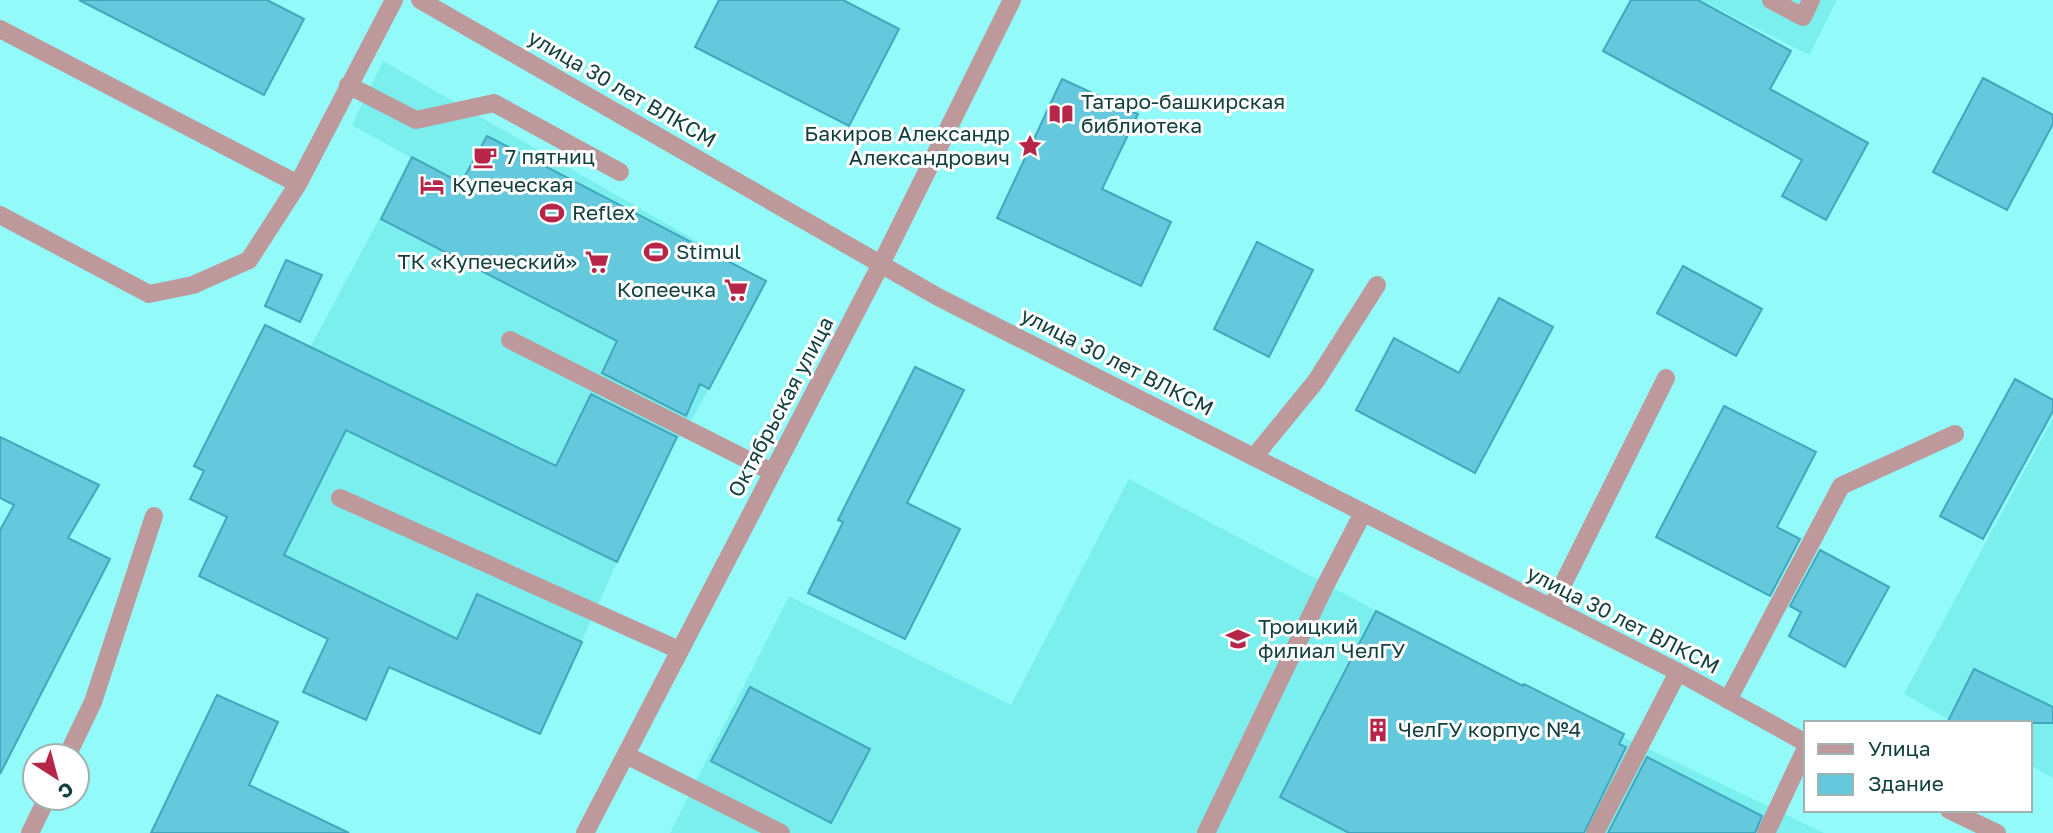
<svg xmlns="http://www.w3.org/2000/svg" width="2053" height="833" font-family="'Golos Text',sans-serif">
  <rect width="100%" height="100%" fill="#92faf8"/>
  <path fill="#7aefed" d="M1701,0H1837L1809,55Z
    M383,61L766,281L709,389L686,429L677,439L617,562L540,734L373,661L199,576L311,346L412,158L352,125Z
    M2053,418V778L2030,765V723H1955L1904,694Z
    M1129,479L1511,683L1824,833H670L789,596L1011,705Z"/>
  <path fill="#65c9de" stroke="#40a7bc" stroke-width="2" d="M79,0H267L304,19L264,95Z
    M719,0H843L899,29L849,126L695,47Z
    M1631,0H1698L1791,51L1770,89L1868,143L1826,220L1782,196L1802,160L1603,51Z
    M1983,78L2053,115V124L2007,210L1933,172Z
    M1062,79L1138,114L1102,189L1171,222L1141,286L997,218Z
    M487,136L766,281L709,389L700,384L686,416L602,373L617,341L381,219L412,157L461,183Z
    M1257,242L1313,270L1269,357L1214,329Z
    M286,260L322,275L300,322L265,306Z
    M1683,266L1762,309L1736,356L1657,313Z
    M1499,298L1553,327L1475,473L1356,410L1394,338L1459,373Z
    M265,325L556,466L591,394L677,437L617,562L346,430L284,555L457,639L477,594L582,642L540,734L389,667L366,720L303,692L328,639L199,576L227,517L190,499L204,471L194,466Z
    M915,367L964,390L907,503L960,529L905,639L808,593L843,522L838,520Z
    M2015,379L2053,400V411L1983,539L1940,516Z
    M1724,406L1816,452L1777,527L1800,539L1770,596L1656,537Z
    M0,437L99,485L68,538L110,559L0,774V530L14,505L0,498Z
    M1820,550L1889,587L1845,667L1789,636L1801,612L1790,606Z
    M1376,611L1523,686L1524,684L1624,734L1619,744L1626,747L1584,833H1349L1280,797Z
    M1974,669L2053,707V723H1947Z
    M750,687L870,749L831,823L711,761Z
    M217,695L278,722L249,785L349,833H151Z
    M1647,757L1762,816L1755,833H1608Z"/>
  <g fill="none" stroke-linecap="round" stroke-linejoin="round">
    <path stroke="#be999c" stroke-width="18" d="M1771,0L1803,17L1811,0
      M0,29L298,184L394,0
      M348,85L416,120L494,103L620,172
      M0,215L149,294L193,285L249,260L298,184
      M510,340L772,472
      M1254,457L1316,381L1377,285
      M340,498L679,650
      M1551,608L1666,378
      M1728,700L1841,486L1955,434
      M626,755L781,833
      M67,756L93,702L154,516
      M30,833L47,798
      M1206,833L1325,586L1363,513
      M1595,833L1678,672
      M1766,833L1806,748"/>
    <path stroke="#be999c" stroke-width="18" d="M420,0L938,297L1678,672L1806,743
      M1949,810L1997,833
      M585,833L881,264L1012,0"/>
  </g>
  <defs>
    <g id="library-bare" transform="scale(1.89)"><path d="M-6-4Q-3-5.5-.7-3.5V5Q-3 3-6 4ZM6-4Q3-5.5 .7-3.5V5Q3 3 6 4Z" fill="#b72548" stroke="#fff" stroke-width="2.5" paint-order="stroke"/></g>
    <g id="sight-bare" transform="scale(1.89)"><path d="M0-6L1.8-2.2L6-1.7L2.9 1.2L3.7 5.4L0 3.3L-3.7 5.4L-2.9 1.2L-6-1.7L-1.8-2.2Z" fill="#b72548" stroke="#fff" stroke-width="2.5" paint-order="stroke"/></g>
    <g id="cafe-bare" transform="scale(1.89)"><path d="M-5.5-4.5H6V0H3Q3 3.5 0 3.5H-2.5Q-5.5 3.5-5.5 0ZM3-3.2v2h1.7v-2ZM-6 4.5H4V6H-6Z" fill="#b72548" stroke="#fff" stroke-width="2.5" paint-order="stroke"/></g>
    <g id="hotel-bare" transform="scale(1.89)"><path d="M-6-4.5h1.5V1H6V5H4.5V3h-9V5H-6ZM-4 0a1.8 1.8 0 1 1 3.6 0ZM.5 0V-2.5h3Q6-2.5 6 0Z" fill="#b72548" stroke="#fff" stroke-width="2.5" paint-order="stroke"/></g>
    <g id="stadium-bare" transform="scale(1.89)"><path d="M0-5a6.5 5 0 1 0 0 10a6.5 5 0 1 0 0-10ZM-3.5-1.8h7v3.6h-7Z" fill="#b72548" stroke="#fff" stroke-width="2.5" paint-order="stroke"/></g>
    <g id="supermarket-bare" transform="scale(1.89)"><path d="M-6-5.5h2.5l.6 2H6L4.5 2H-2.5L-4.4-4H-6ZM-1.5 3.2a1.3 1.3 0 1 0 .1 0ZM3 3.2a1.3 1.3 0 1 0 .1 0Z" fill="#b72548" stroke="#fff" stroke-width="2.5" paint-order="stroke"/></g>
    <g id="university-bare" transform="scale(1.89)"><path d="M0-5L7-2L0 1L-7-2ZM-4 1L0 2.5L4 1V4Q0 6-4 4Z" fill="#b72548" stroke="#fff" stroke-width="2.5" paint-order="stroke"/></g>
    <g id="building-bare" transform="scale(1.89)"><path d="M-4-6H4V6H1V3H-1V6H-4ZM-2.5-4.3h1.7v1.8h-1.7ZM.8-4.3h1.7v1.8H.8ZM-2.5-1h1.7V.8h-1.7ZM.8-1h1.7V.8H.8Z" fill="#b72548" stroke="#fff" stroke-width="2.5" paint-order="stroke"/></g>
  </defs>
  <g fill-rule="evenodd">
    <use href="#library-bare" x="1061" y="114"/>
    <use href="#sight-bare" x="1030" y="146"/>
    <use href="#cafe-bare" x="485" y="157"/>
    <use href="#hotel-bare" x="432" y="185"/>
    <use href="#stadium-bare" x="552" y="213"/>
    <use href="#stadium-bare" x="656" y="252"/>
    <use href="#supermarket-bare" x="597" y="262"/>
    <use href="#supermarket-bare" x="736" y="290"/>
    <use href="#university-bare" x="1238" y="639"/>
    <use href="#building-bare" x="1378" y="730"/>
  </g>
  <g text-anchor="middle" stroke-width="6" stroke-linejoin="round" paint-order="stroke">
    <g font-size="21" fill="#11403f" stroke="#fff">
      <text transform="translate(622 89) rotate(30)" y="7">улица 30 лет ВЛКСМ</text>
      <text transform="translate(1117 362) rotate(27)" y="7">улица 30 лет ВЛКСМ</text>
      <text transform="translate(781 407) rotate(-62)" y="7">Октябрьская улица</text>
      <text transform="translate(1623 620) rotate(27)" y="7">улица 30 лет ВЛКСМ</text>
    </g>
    <g font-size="21" fill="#11403f" stroke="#fff" text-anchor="start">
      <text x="1081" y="109">Татаро-башкирская<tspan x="1081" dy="24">библиотека</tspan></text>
      <text x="1010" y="141" text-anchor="end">Бакиров Александр<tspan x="1010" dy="24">Александрович</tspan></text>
      <text x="505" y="164">7 пятниц</text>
      <text x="452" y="192">Купеческая</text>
      <text x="572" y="220">Reflex</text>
      <text x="676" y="259">Stimul</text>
      <text x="577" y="269" text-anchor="end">ТК «Купеческий»</text>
      <text x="716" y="297" text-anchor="end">Копеечка</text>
      <text x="1258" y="634">Троицкий<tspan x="1258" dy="24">филиал ЧелГУ</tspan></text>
      <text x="1398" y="737">ЧелГУ корпус №4</text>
    </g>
  </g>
  <rect x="1804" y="721" width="228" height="91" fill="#ffffff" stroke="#a0b3b2" stroke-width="2"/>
  <rect x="1818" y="744" width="35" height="10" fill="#be999c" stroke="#a0b3b2" stroke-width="2"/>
  <text x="1868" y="756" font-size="21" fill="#11403f">Улица</text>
  <rect x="1818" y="774" width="35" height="21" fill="#65c9de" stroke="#a0b3b2" stroke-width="2"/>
  <text x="1868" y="791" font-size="21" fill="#11403f">Здание</text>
  <g transform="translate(56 777) rotate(144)"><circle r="33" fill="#ffffff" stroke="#a0b3b2" stroke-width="2"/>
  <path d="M0-5L12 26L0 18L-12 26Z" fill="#b72548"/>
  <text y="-10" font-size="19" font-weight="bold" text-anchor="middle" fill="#11403f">С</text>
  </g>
</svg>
